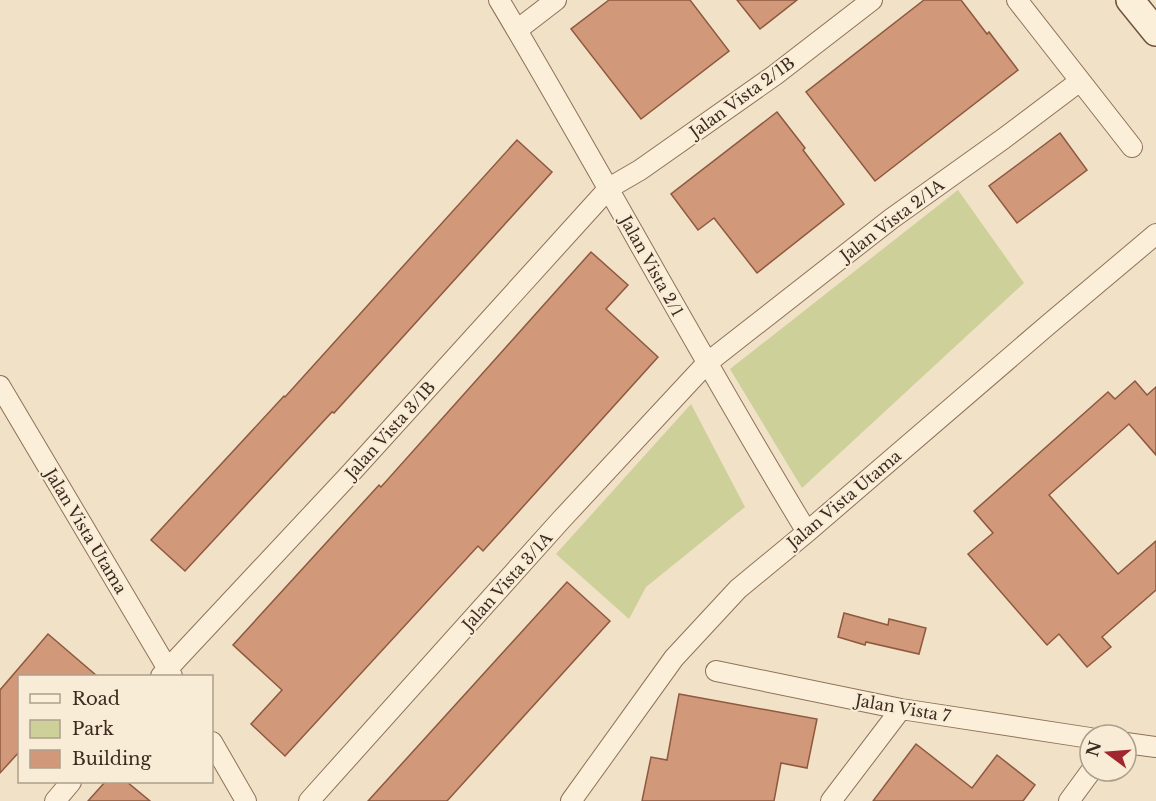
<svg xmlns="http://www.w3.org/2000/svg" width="1156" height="801" font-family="'Libre Baskerville',serif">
  <rect width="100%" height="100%" fill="#f1e1c6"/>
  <path fill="#cdd099" d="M958,190L1024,283L802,488L730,369Z
    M691,404L745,507L646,587L629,619L556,554Z"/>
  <path fill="#d1987a" stroke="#8e593f" stroke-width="1.5" d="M609,0H690L729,51L641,119L571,29Z
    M737,0H797L760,29Z
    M924,0H961L987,34L989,32L1018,70L875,181L806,92Z
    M777,112L805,148L803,150L844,204L757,273L714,218L698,230L671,194Z
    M1060,133L1087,170L1017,223L989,186Z
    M517,140L552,172L334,413L332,412L185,571L151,540L284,396L285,397Z
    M591,252L628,285L606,309L658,357L483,551L478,546L285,756L251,724L282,690L233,645L379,485L381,487Z
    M1135,381L1147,395L1156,387V455L1129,424L1049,495L1118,574L1156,541V590L1102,637L1111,647L1087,667L1059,634L1047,645L968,554L993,533L974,511L1108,392L1115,399Z
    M567,582L610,621L447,801H368Z
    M844,613L888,625L889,619L926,628L919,654L866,642L865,645L838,637Z
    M48,634L97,676H20V751L0,773V690Z
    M679,694L817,719L807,768L781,763L774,801H642L651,757L667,760Z
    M916,744L972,788L997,755L1035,785L1023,801H873Z
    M105,782H127L150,801H88Z"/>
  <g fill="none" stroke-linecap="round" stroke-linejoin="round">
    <g stroke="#8e725a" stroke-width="22">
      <path id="minor" d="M499,0C604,176 700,357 807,532
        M1017,0L1132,147
        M517,30L556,0
        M0,386L172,676
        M716,671L901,709L1090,738
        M161,676L349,475L609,188L640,170L775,75L872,0
        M212,742L246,801
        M1126,743L1156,747
        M55,801L71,782
        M309,801L561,520L707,363L891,219L1003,139L1080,81
        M571,801L674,658L738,589L807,532L1049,324L1156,234
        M831,801L901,709
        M1069,801L1091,771"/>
    </g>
    <g stroke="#70533d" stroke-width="30">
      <path id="secondary" d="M1130,0L1156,32"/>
    </g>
    <use href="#minor" stroke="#fbefda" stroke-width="20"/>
    <use href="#secondary" stroke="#fbefda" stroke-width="27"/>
  </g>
  <g text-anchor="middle" stroke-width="4.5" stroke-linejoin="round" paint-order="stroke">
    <g font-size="16" fill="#3d2b1f" stroke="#f8ecd6">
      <text transform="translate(742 97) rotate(-36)" y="6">Jalan Vista 2/1B</text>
      <text transform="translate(892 220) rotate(-37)" y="6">Jalan Vista 2/1A</text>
      <text transform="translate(652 266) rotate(61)" y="6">Jalan Vista 2/1</text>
      <text transform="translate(390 430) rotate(-48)" y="6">Jalan Vista 3/1B</text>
      <text transform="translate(844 499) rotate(-40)" y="6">Jalan Vista Utama</text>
      <text transform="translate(86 531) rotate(59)" y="6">Jalan Vista Utama</text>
      <text transform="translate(507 581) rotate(-48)" y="6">Jalan Vista 3/1A</text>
      <text transform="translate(903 708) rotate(10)" y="6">Jalan Vista 7</text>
    </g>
  </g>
  <rect x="18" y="675" width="195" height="108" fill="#f8ecd6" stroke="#ad9f8d" stroke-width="1.5"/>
  <rect x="30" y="694" width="30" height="9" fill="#fbefda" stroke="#ad9f8d" stroke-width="1.5"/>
  <text x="72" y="705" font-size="18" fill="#3d2b1f">Road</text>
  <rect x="30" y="720" width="30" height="18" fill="#cdd099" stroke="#ad9f8d" stroke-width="1.5"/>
  <text x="72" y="735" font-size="18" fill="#3d2b1f">Park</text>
  <rect x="30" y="750" width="30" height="18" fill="#d1987a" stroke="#ad9f8d" stroke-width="1.5"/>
  <text x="72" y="765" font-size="18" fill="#3d2b1f">Building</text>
  <g transform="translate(1108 753) rotate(286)"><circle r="28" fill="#f8ecd6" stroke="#ad9f8d" stroke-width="1.5"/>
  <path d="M0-4.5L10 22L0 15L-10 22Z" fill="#a02730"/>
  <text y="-9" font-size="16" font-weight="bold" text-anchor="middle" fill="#3d2b1f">N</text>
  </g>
</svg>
